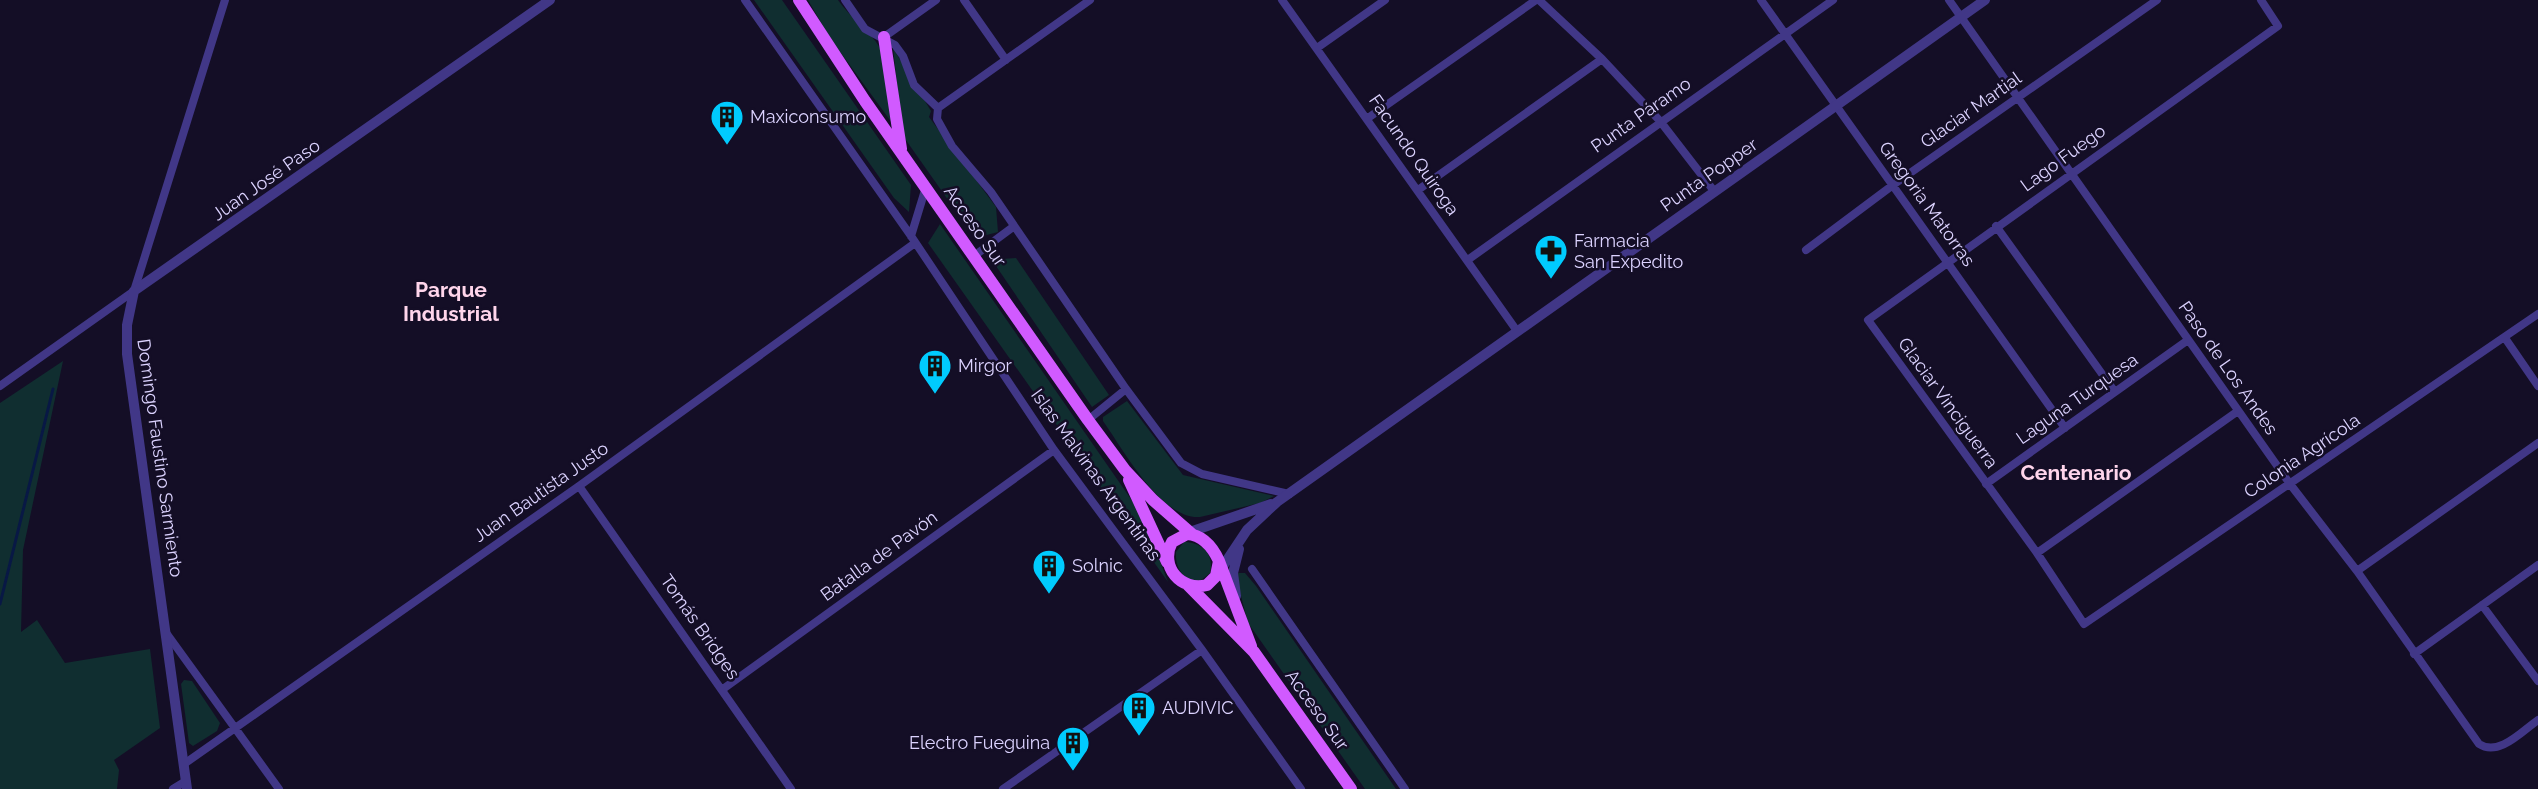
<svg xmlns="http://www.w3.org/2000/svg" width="2538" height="789" font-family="Raleway,sans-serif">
  <rect width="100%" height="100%" fill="#140e26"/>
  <path fill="#102e30" d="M754,0H782L911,185L909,212L894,198Z
    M808,0H838C850,18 873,32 882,52L892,123L830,38Z
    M893,48L931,111L929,117L996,207L998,232L983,236L965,224L903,136Z
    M940,224L1142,515L1168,582L928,243Z
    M1016,258L1109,395L1092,407L996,266L1002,259Z
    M63,361L23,550L21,632L37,620L65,663L150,649L160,728L114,760L119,770L117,789H0V403Z
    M1127,401L1183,475L1274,496L1260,503L1200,517C1161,520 1123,449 1103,421V417Z
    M1184,542C1202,542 1215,555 1210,573L1200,581C1183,581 1175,568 1176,552Z
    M1235,573H1245L1256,586L1396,789H1365L1248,623Z
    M184,680L192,681L220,723L217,731L193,746L189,743L181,684Z"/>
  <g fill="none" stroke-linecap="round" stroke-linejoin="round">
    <path stroke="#081845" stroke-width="3" d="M0,604L53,389"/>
    <path stroke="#413787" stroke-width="8" d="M745,0L911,236L1054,450L1202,650L1301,789
      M845,0L865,29L895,45L903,56L914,85L938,108
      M964,0L1006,60
      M1282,0L1517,331
      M1539,0L1602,59L1660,121L1714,191
      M1761,0L2065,428
      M1949,0L2290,484L2357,571L2479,744C2499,757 2522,731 2538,720
      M2261,0L2278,26L1868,320L2037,553L2084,624L2538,314
      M884,37L936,0
      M1317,48L1385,0
      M938,108L937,119L952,146L991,192L1126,389L1181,463L1202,474L1289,494
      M938,108L1090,0
      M1368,118L1536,0
      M1418,190L1602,59
      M1996,226L2115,392
      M911,236L926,187
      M1806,250L1893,185L2157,0
      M974,256L1013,227
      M1469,259L1833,0
      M2505,338L2538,386
      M0,386L134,291L225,0
      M1088,420L1126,389
      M1986,484L2188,340
      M579,486L791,789
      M2037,553L2238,411
      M1252,569L1405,789
      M2357,571L2538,443
      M2482,605L2538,681
      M167,634L279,789
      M2414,654L2538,565
      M723,689L1054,450
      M184,764L579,486L915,243
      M173,789L186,781
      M1003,789L1202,650"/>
    <path stroke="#413787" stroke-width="10" d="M1184,534L1271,504
      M1219,572L1247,530L1277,502L1985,0
      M1236,596L1233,573L1239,549
      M187,789L127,354V325L134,291L550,0"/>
    <path stroke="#d15aff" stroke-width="12" d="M799,0L865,101L1088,420L1125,470L1153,500L1193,535
      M884,37L901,149
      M1129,480L1167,562
      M1187,534C1203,535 1213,548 1219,561L1216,576L1207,585C1181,592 1159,566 1172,542Z
      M1219,561L1251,646
      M1188,585L1254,652L1351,789"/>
  </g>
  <defs>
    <g id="building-pin" transform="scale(1.725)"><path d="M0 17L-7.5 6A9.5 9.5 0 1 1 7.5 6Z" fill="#00cbfe" stroke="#140e26"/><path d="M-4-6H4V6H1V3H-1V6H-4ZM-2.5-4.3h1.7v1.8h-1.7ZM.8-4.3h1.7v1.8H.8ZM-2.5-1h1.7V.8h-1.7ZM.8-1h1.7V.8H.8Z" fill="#111"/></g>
    <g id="pharmacy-pin" transform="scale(1.725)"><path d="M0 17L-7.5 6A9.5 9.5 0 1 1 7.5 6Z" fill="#00cbfe" stroke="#140e26"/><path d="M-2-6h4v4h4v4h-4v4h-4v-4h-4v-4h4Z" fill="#111"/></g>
  </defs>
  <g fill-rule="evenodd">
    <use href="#building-pin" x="727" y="117"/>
    <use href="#pharmacy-pin" x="1551" y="251"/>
    <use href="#building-pin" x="935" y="366"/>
    <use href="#building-pin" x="1049" y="566"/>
    <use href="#building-pin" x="1139" y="708"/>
    <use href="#building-pin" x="1073" y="743"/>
  </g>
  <g text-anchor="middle" stroke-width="5" stroke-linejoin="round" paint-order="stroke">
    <g font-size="18" fill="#dcd3ff" stroke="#140e26">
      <text transform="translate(1971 110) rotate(-35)" y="6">Glaciar Martial</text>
      <text transform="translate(1641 115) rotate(-35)" y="6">Punta Páramo</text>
      <text transform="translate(1414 155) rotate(55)" y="6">Facundo Quiroga</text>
      <text transform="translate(2063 158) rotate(-36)" y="6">Lago Fuego</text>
      <text transform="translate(1709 175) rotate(-35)" y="6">Punta Popper</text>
      <text transform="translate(266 180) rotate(-35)" y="6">Juan José Paso</text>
      <text transform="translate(1927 204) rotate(54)" y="6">Gregoria Matorras</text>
      <text transform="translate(975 226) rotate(55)" y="6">Acceso Sur</text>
      <text transform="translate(2228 368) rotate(55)" y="6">Paso de Los Andes</text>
      <text transform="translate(2077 399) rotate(-35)" y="6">Laguna Turquesa</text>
      <text transform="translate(1948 403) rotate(54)" y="6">Glaciar Vinciguerra</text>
      <text transform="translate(2302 456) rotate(-34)" y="6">Colonia Agrícola</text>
      <text transform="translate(160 458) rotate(82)" y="6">Domingo Faustino Sarmiento</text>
      <text transform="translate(1096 475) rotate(54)" y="6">Islas Malvinas Argentinas</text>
      <text transform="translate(541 492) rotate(-35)" y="6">Juan Bautista Justo</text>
      <text transform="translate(879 556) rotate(-36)" y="6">Batalla de Pavón</text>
      <text transform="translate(700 627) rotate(55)" y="6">Tomás Bridges</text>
      <text transform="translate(1317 710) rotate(54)" y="6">Acceso Sur</text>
    </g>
    <g font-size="18" fill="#dcd3ff" stroke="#140e26" text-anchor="start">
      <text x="750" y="123">Maxiconsumo</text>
      <text x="1574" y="247">Farmacia<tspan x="1574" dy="21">San Expedito</tspan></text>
      <text x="958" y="372">Mirgor</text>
      <text x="1072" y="572">Solnic</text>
      <text x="1162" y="714">AUDIVIC</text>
      <text x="1050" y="749" text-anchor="end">Electro Fueguina</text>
    </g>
    <g font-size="21" font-weight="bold" fill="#ffd5eb" stroke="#140e26">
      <text x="451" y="297">Parque<tspan x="451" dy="24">Industrial</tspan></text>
      <text x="2076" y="480">Centenario</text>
    </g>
  </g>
</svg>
